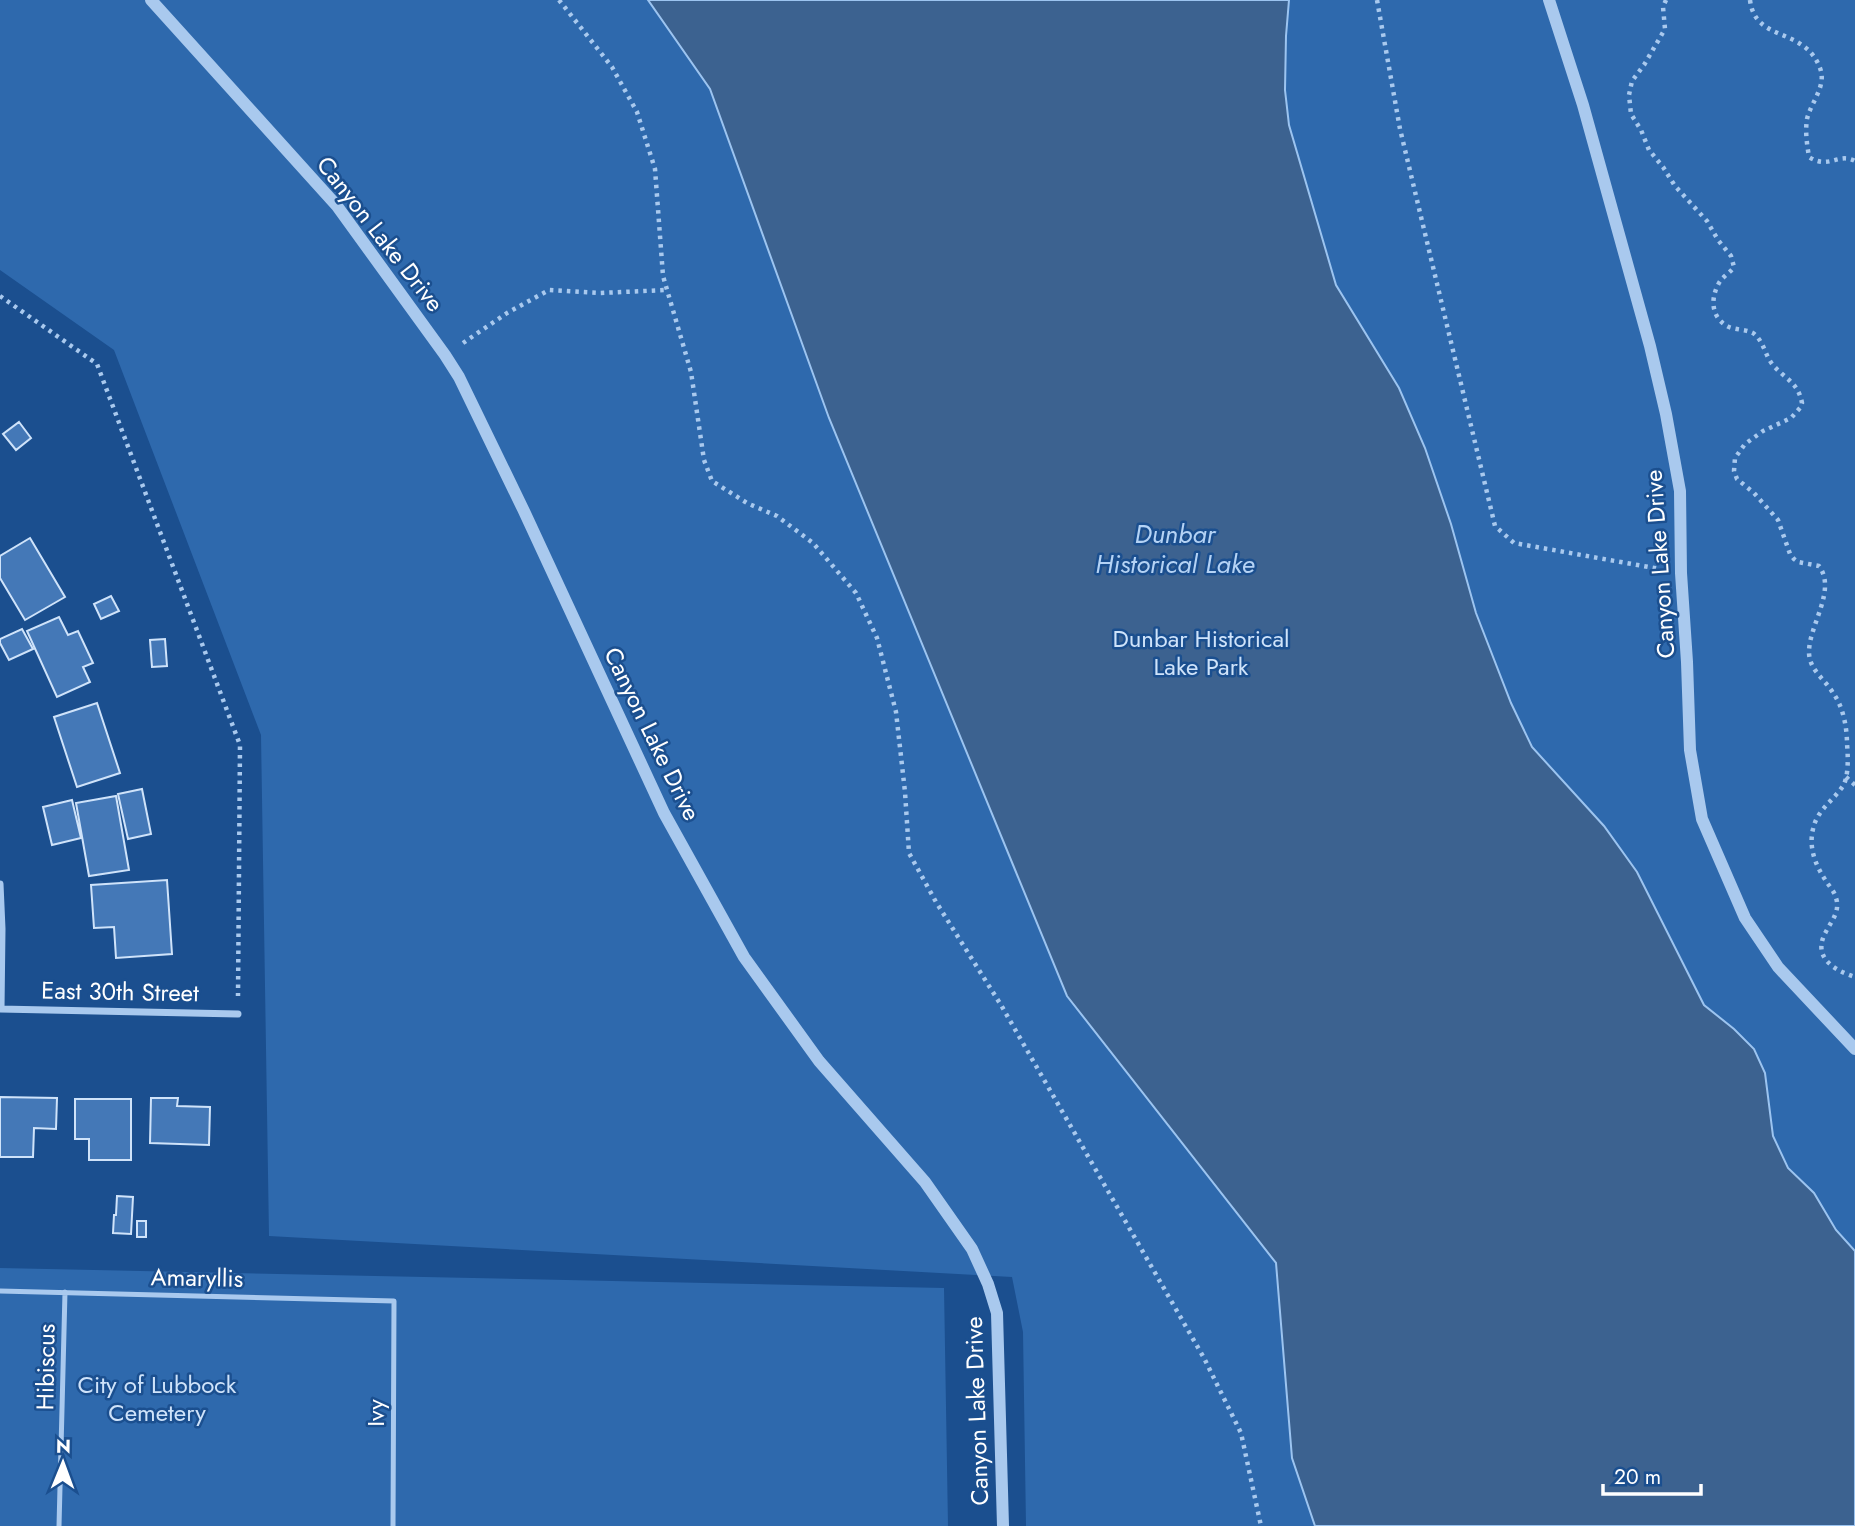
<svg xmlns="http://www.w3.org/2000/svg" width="1855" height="1526" font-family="Jost,sans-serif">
  <rect width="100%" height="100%" fill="#1b4f8f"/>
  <path fill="#2e69ad" d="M0,0H1855V1526H1026L1023,1332L1012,1277L269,1236L261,735L114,350L0,270Z
    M0,1268L944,1288L948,1526H0Z"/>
  <path fill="#3c6290" stroke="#9cc4f0" stroke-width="2" d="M648,0H1289L1286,36L1285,90L1289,125L1336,285L1399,388L1425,448L1451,524L1476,613L1511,703L1532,747L1604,826L1637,872L1704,1005L1734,1029L1754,1049L1765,1073L1773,1136L1788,1168L1814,1193L1836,1230L1855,1251V1526H1315L1292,1458L1276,1263L1067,996L829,418L710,89Z"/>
  <path fill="#4478b7" stroke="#cfe3fa" stroke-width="2" d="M19,422L31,438L16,450L3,434Z
    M30,538L65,597L25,620L0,578V556Z
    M111,596L119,611L101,619L94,604Z
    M59,617L68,635L78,631L93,663L83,667L90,682L57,697L27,631Z
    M22,629L33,649L9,660L0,643V639Z
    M165,639L167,666L152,667L150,640Z
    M97,703L120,773L77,787L54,717Z
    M142,789L151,834L128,839L118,794Z
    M116,796L129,870L89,876L76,803Z
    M72,800L81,838L52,845L43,807Z
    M167,880L172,954L116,958L114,927L94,928L91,885Z
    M0,1097L57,1098L56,1129L34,1128L33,1157H0Z
    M151,1098H178L177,1106L210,1107L209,1145L150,1143Z
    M75,1099H131V1160H89V1139H75Z
    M117,1196L133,1197L131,1234L113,1233L114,1215H116Z
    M137,1221H146V1237H137Z"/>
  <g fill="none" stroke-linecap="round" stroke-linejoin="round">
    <path stroke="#a9c9ee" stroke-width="4.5" stroke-dasharray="3.5 5" stroke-linecap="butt" d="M559,0L612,67L637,112L655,169L663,276L691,372L704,460L712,481L747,503L777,516L813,543L856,593L877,638L896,712L905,792L909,853L936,902L1001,1005L1204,1358L1241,1433L1261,1526
      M1377,0L1400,129L1495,526L1514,543L1660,569
      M1666,0L1663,7L1665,29L1644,65L1632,81L1629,95L1631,114L1641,130L1649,150L1663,167L1675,186L1707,221L1718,240L1731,256L1734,267C1730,273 1723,276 1719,283C1711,297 1710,316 1727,326C1734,330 1745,329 1753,333C1764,341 1765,356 1773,365C1786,380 1798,382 1802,403L1800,408L1791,418L1763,431L1745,444L1735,458L1734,471L1737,479L1754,493L1778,520L1790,554L1794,559L1798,562L1819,566C1837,590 1809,625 1809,652C1809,670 1825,679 1833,693C1843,706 1847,727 1847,744C1848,755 1849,776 1843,786C1833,801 1817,810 1813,829C1808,850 1817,868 1828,884C1831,888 1835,893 1836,898C1843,918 1817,932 1822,952C1826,966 1843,973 1855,977
      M1750,0C1755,43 1804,26 1820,68C1827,86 1811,102 1807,119C1805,132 1807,144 1809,157C1829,170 1838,152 1855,161
      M0,296L97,364L240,745L238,996
      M463,343L507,313L549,290L600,293L666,290
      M1846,777L1855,785"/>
    <path stroke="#a9c9ee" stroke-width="5" d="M0,1291L394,1301L393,1526
      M59,1526L65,1292"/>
    <path stroke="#a9c9ee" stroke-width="7" d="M0,884L2,929L1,1009
      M0,1009L238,1014"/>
    <path stroke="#a9c9ee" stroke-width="12" d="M151,0L337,206L445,355L459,377L523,509L664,813L744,957L819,1061L925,1182L972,1249L988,1284L997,1313L1003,1526
      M1549,0L1583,105L1650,346L1666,414L1680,491L1681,573L1687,662L1690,750L1702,819L1745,918L1778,967L1855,1049"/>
  </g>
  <g text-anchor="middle" stroke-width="5" stroke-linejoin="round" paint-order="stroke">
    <g font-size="24" fill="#fff" stroke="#1b4f8f">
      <text transform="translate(380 234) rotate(52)" y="8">Canyon Lake Drive</text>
      <text transform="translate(1660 564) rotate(-94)" y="8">Canyon Lake Drive</text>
      <text transform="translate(652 734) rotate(64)" y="8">Canyon Lake Drive</text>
      <text transform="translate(120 992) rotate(1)" y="8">East 30th Street</text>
      <text transform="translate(197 1278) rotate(1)" y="8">Amaryllis</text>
      <text transform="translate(46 1367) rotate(-89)" y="8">Hibiscus</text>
      <text transform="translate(977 1411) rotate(-92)" y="8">Canyon Lake Drive</text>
      <text transform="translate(376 1413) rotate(-90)" y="8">Ivy</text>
    </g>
    <g font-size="24" fill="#cfe3fa" stroke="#1b4f8f">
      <text x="1201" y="647">Dunbar Historical<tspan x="1201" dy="28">Lake Park</tspan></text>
      <text x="157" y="1393">City of Lubbock<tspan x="157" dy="28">Cemetery</tspan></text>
    </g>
    <g font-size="26" font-style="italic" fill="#b5d3f5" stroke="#1b4f8f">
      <text x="1175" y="543">Dunbar<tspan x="1175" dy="30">Historical Lake</tspan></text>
    </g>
  </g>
  <g transform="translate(63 1463) rotate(1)" stroke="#1b4f8f" stroke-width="5" paint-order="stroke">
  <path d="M0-5L12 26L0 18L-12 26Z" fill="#ffffff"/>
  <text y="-10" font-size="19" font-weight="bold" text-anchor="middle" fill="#ffffff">N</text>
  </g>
  <path d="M1603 1484v10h98v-10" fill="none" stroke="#ffffff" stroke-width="3.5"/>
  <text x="1614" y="1484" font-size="21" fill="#ffffff" stroke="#1b4f8f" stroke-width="5" paint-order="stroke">20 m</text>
</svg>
